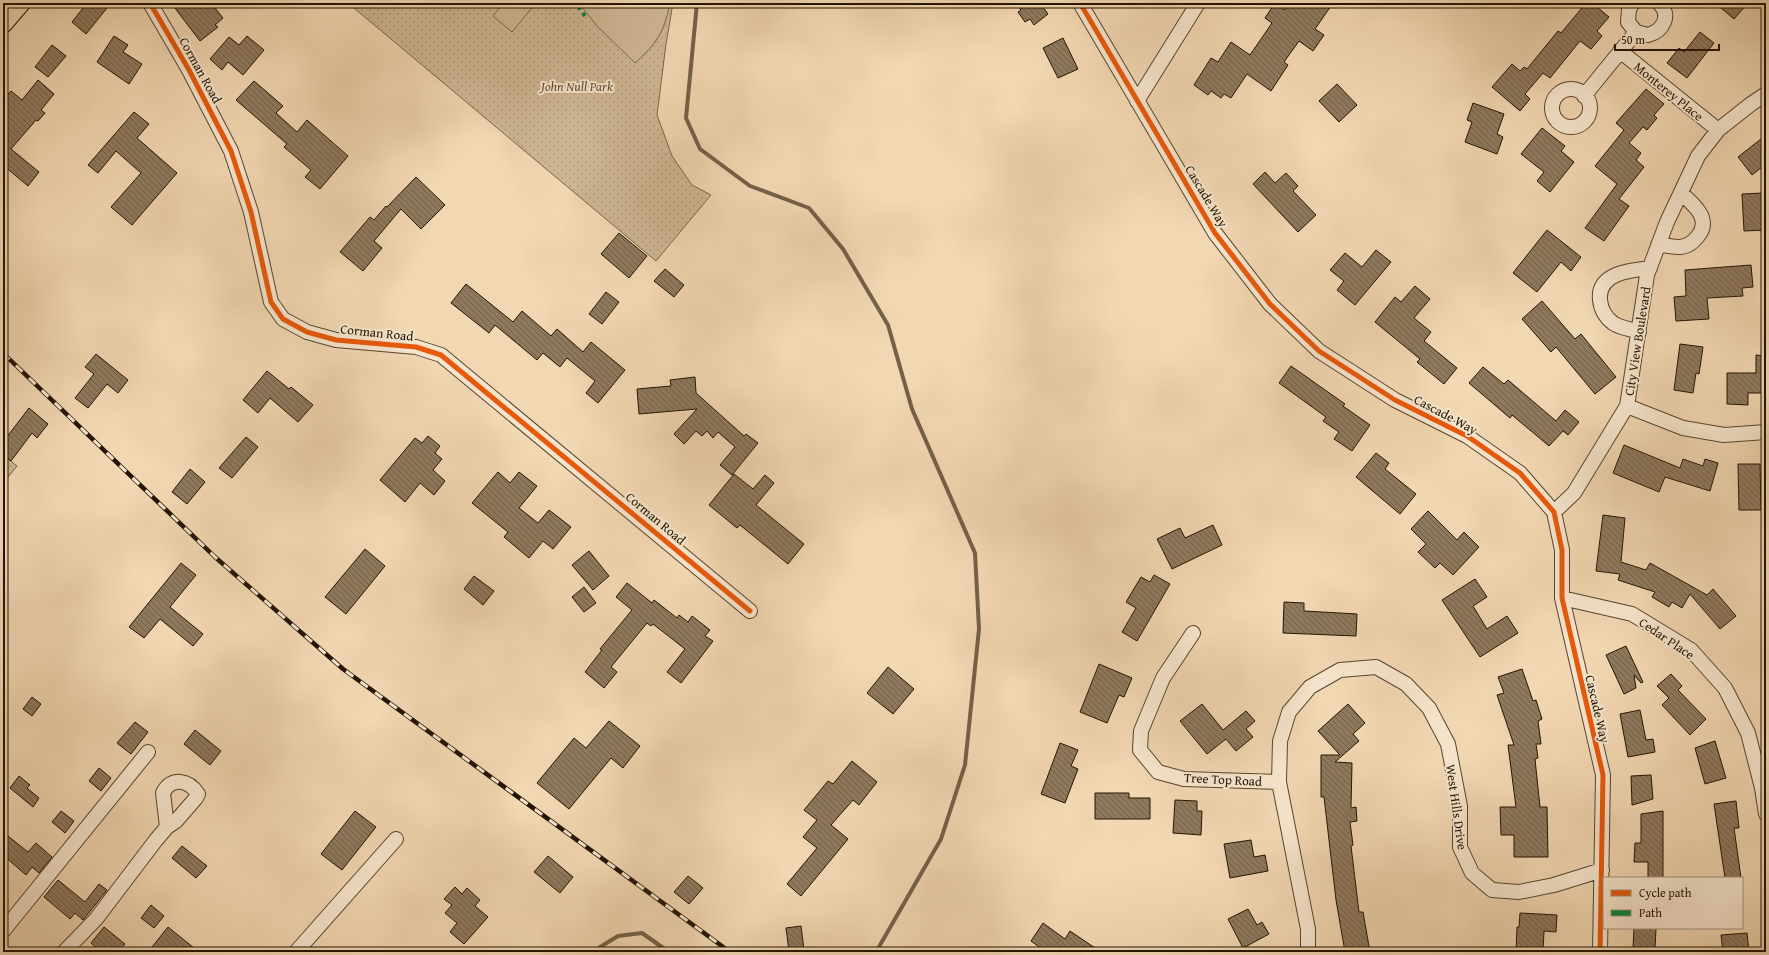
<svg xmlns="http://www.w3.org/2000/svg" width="1769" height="955" font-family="'Gentium Book Plus',serif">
  <defs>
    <pattern id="green-dots" width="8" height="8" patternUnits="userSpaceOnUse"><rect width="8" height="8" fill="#ceb694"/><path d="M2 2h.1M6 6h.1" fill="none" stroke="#b19c7e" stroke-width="1.8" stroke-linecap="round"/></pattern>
    <pattern id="building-back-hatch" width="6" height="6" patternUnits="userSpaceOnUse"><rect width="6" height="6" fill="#8e795e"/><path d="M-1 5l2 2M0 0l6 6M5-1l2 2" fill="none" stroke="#74624b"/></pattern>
  </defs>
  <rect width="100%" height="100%" fill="#f1d7b2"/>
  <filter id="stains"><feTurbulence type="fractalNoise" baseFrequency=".005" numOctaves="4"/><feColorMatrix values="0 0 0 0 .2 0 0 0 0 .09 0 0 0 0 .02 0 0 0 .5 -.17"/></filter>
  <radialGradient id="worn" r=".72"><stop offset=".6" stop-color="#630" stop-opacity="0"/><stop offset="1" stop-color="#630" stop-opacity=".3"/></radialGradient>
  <path fill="url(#green-dots)" stroke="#78654b" d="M348,3H673L666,44L657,115L672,156L692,185L711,195L656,261Z
    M3,455L17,466L3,483Z"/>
  <path fill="#ceb694" stroke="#78654b" d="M503,3H536L512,32L493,16Z
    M579,3H670C664,33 657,43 635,63L597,26Z"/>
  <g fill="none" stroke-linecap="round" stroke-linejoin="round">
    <path stroke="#746148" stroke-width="4" d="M697,3L686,118L700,149L750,186L809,208L843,249L888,325L912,409L975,553L979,629L965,765L941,839L876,952
      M592,952L618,936L642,933L669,952"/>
  </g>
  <path fill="url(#building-back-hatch)" stroke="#221402" d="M87,3H111L86,34L72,22Z
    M171,3H211L223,18L215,25L218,27L200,41Z
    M1016,3H1040L1048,14L1034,25L1030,19L1025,22L1018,12L1021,10Z
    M1275,3L1285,10L1290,3H1333L1315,29L1324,35L1313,51L1299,41L1284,62L1288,65L1271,91L1247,74L1231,98L1224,94L1221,98L1211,91L1208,95L1194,85L1211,58L1218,62L1231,42L1250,55L1272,23L1265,18Z
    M1586,3H1592L1609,17L1597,31L1602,36L1591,49L1580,41L1550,78L1543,73L1525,94L1530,99L1520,111L1492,87L1512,64L1520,71L1524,67L1527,69L1558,31L1561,33Z
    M1715,3H1748L1734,19Z
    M1700,32L1714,43L1687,78L1667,63L1679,48L1684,52Z
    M114,36L128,45L123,52L142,64L129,84L97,62Z
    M247,36L264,50L243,75L228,62L222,70L210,59L229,37L239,45Z
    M1063,38L1078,69L1058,78L1043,48Z
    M52,45L66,56L48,77L35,67Z
    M38,80L54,94L41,110L45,113L38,121L36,120L11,149L39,172L28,186L3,165V100L11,91L22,100Z
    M254,81L283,106L276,113L297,132L307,120L348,156L320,189L305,177L311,170L284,147L287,144L236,100Z
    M1337,84L1357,105L1339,122L1319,101Z
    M1646,89L1664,104L1654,115L1657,118L1647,130L1643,127L1629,143L1641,153L1636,160L1644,167L1619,199L1629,206L1604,241L1585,228L1617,184L1595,166L1624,130L1616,123Z
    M1473,103L1504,114L1497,134L1503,137L1497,154L1465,142L1472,122L1467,120Z
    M134,112L149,124L137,138L177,173L132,225L111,207L141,173L116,151L98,173L88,165Z
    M1542,128L1565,146L1561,151L1574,162L1550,192L1537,181L1544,172L1521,154Z
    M1766,135V165L1762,160V167L1752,175L1738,157Z
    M1265,172L1275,183L1286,173L1298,186L1293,191L1316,215L1298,232L1253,184Z
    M416,177L445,205L421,229L401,209L374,241L382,248L363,271L340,252L370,217L374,220L386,206L387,207Z
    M1764,193L1766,230L1744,231L1742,194Z
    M1547,230L1581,257L1571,271L1561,262L1537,292L1513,273Z
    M619,233L647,256L629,278L601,254Z
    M1376,250L1391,262L1355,305L1337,290L1344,281L1330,270L1345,253L1362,267Z
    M1751,265L1753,287L1742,288L1743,296L1707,298L1709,319L1676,321L1674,297L1686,296L1685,270Z
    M665,269L684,285L674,297L654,281Z
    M466,284L513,322L522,311L551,336L557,329L583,352L591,342L625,370L598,403L586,393L595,381L567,358L560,367L543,353L537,360L495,325L489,333L451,303Z
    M1415,286L1430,299L1414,318L1431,332L1424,341L1457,368L1444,384L1417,362L1420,359L1375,322L1395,297L1401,302Z
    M606,292L619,302L602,324L589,314Z
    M1542,301L1575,339L1581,334L1616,377L1595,394L1556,347L1551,352L1522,319Z
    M1680,344L1703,347L1699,374L1696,373L1693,393L1674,390Z
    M96,354L128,380L118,393L107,384L88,408L75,398L94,374L85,367Z
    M1756,355L1766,356V393H1748V405L1727,404V373H1756Z
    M1291,366L1345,404L1343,406L1370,425L1352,451L1334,439L1339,432L1323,421L1326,417L1279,383Z
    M1483,367L1504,384L1508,380L1556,421L1565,410L1579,422L1568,435L1563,431L1549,446L1512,415L1510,418L1469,383Z
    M267,371L289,389L291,387L313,405L298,422L270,398L258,413L243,400Z
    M695,377L696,393L744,436L746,434L758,443L732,475L720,465L735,447L718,432L713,438L707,431L702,436L696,431L684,444L674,434L697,409L639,414L637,389L671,386L670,380Z
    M29,408L48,424L37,438L32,433L11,461L3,455V442Z
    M428,436L440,446L435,453L442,459L433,470L445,481L434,495L420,483L405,502L380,480L415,438L422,443Z
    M246,437L258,447L232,478L219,468Z
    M1624,445L1680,468L1683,459L1703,466L1705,459L1718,463L1710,491L1665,477L1659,492L1613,473Z
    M1376,453L1389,463L1385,469L1416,494L1400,514L1356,477Z
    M1738,464H1760L1761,510H1739Z
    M190,469L205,482L187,504L172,492Z
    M498,472L510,483L519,472L537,486L519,508L538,523L549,510L571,527L553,549L543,541L529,558L504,537L508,532L472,503Z
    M734,474L753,489L765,475L774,483L756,505L804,544L788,564L740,525L737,528L709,505Z
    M1428,511L1457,540L1464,532L1479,547L1453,575L1440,563L1435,568L1418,552L1426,544L1411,529Z
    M1603,515L1625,518L1621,562L1646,570L1650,563L1707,595L1713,589L1736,616L1720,629L1690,594L1682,608L1672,602L1669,607L1652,597L1655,592L1618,580L1620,574L1596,571Z
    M1213,525L1222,545L1172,569L1157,539L1180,528L1185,538Z
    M365,549L385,566L346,614L325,597Z
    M589,551L609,576L593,590L572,565Z
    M181,563L196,575L170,607L203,634L193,646L160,619L144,638L129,627Z
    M1154,575L1170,584L1137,641L1122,632L1136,608L1126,602L1141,577L1150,582Z
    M474,576L494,591L483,605L464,589Z
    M1475,579L1487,597L1473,606L1487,629L1507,616L1518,633L1480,657L1442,600Z
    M627,583L652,603L654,600L677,618L679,615L688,622L692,616L710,630L705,636L713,641L681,683L667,672L685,649L653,624L651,626L647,623L611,667L617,672L604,688L585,672L602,650L600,649L632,610L616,597Z
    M584,587L596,603L584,612L572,597Z
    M1284,602L1304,603V611L1357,614L1356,636L1283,633Z
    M1626,646L1643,682L1641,683L1634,675L1636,688L1624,694L1606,655Z
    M1099,664L1132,678L1124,697L1119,695L1107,723L1080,712Z
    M888,667L914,689L893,714L867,693Z
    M1522,669L1533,701L1536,700L1542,719L1538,721L1541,744H1536L1538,758L1535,759L1540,807H1547L1548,857H1514V835H1501L1500,807H1516L1508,745H1514L1497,695L1504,693L1498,677Z
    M1671,674L1682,686L1678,690L1706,719L1690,735L1662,705L1669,698L1657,686Z
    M32,697L41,704L32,716L23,709Z
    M1202,704L1223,730L1246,711L1255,721L1246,729L1253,737L1236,751L1226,739L1207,754L1180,721Z
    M1348,704L1365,723L1353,734L1359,741L1335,762L1352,763L1351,808L1356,807L1357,821L1350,822L1353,845L1351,846L1359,912H1363L1370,952H1345L1336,900L1324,797H1321V755H1340L1318,731Z
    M1640,710L1646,740L1653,739L1655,752L1628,757L1620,714Z
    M609,721L640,746L623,768L611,758L569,809L537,783L574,738L586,748Z
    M135,722L148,732L131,754L117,743Z
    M195,730L221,751L210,765L184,744Z
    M1715,741L1726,778L1705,784L1695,748Z
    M1060,743L1078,750L1071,766L1078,769L1065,803L1041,794Z
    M852,761L877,782L859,805L853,800L831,825L848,839L801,896L787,884L817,848L803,837L817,820L804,810L828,781L833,784Z
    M99,768L111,778L101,791L89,781Z
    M1651,775L1653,799L1632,805L1631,776Z
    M19,776L30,785L27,788L39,798L33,807L10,788Z
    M1095,793H1129V798H1150V819H1095Z
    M1175,800L1197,801V811H1202L1201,835L1173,833Z
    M1736,801L1739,828H1734L1741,878H1725L1714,804Z
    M61,811L74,821L65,833L52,822Z
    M355,811L376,827L342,870L321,854Z
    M1663,811V878H1648V862H1634L1635,843H1641V814Z
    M3,832L28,852L36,843L52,857L39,873L32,867L26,875L3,855Z
    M1251,840L1254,857L1265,855L1268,871L1230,878L1224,844Z
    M182,846L207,866L196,878L172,858Z
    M548,856L573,877L560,893L534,872Z
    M688,876L703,888L689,904L674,892Z
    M58,880L85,902L99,884L107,890L83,920L75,913L70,919L44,897Z
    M455,887L462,894L467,888L480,900L475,906L488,917L464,944L450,932L457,923L445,913L452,905L444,899Z
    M151,905L164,916L154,928L141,918Z
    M1248,909L1257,925L1262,922L1269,934L1243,948L1228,919Z
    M1520,913L1557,915L1556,932L1544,931L1543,952H1516L1517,927H1519Z
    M1043,923L1065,939L1070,931L1101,952H1046L1031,941Z
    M801,926L804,950L789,951L786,928Z
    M104,927L125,944L118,952H101L91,943Z
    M168,927L199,952H148Z
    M1634,928H1656L1655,949L1633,948Z
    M1747,933L1749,952H1723L1721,935Z"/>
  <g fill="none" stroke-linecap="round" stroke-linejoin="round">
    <g stroke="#56452e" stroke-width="16">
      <path id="minor" d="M150,3L189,70L231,151L251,212L271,302L283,319L307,332L336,340L416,347L441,355L750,611
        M1080,3L1215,233L1270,304L1319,351L1395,400L1467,436L1520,473L1554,512L1562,550V598L1603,775L1600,952
        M1633,3L1629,9L1628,22L1636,32L1648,35C1663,31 1672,15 1659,3
        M1620,51L1718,130
        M1552 108a19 19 0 1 1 38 0a19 19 0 1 1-38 0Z
        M1584,96L1636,32
        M1137,101L1198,3
        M1658,245C1665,245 1673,247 1680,247C1689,246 1693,242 1698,236C1712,219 1693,204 1681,193
        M1639,332C1631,329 1620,328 1613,323C1605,317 1601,310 1600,300C1597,273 1631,270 1650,268
        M1627,406L1683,428L1724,435L1766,432
        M1554,512L1574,493L1627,406L1647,275L1667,222L1698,156L1718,130L1751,104L1766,94
        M1562,598L1632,614L1691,650L1725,688L1748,733L1762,788L1766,814
        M1193,633L1163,678L1141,731L1140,750L1158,772L1184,779L1279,782
        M3,931L148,752
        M64,952L96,919L156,840L167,827L176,821L196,798L198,794C189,780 171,776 163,793L167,827
        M296,952L396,839
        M1308,952V929L1279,782L1280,741L1289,712L1310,687L1340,670L1376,667L1406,684L1429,708L1448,744L1460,806V847L1472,873L1492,890L1519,892L1554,885L1602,870"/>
    </g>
    <g stroke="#221402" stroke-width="20">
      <path id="major" d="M3,24L21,3"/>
    </g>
    <use href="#minor" stroke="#f6e5cd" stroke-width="14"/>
    <use href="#major" stroke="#f1d7b2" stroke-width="18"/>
    <g stroke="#221402" stroke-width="4.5">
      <path id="rail" d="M3,353L215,557L343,669L730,952"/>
    </g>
    <use href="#rail" stroke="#f6e5cd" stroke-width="3" stroke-dasharray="9" stroke-linecap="butt"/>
    <path stroke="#00873e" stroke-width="4" stroke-dasharray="8 4" stroke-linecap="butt" d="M576,3L585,16"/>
    <g stroke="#f6e5cd" stroke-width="8">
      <path id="cycleway" d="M150,3L189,70L231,151L251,212L271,302L283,319L307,332L336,340L416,347L441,355L750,611
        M1080,3L1215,233L1270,304L1319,351L1395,400L1467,436L1520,473L1554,512L1562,550V598L1603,775L1600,952"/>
    </g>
    <use href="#cycleway" stroke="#e8590c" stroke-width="5"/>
  </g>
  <g text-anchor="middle" stroke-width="4" stroke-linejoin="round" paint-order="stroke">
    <g font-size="13" fill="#221402" stroke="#f6e5cd">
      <text transform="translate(201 70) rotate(61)" y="5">Corman Road</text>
      <text transform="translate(1669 91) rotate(39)" y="5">Monterey Place</text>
      <text transform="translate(1207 196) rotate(59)" y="5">Cascade Way</text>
      <text transform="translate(377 332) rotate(6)" y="5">Corman Road</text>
      <text transform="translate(1637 341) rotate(-81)" y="5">City View Boulevard</text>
      <text transform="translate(1446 414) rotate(28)" y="5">Cascade Way</text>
      <text transform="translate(656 518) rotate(40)" y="5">Corman Road</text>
      <text transform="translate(1667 638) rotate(34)" y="5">Cedar Place</text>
      <text transform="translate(1598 709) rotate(77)" y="5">Cascade Way</text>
      <text transform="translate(1223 779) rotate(3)" y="5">Tree Top Road</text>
      <text transform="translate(1457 807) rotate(82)" y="5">West Hills Drive</text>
    </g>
    <g font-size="13" font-style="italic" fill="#5e4d35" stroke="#f6e5cd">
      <text x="577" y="91">John Null Park</text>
    </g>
  </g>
  <rect width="1769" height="955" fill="none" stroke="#f1d7b2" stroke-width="16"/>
  <rect x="4" y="4" width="1761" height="947" fill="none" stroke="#221402" stroke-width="2"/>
  <rect x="8" y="8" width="1753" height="939" fill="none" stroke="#221402"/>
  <rect x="1603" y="877" width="140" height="52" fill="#f6e5cd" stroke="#a1917c"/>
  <rect x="1611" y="890" width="20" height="6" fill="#e8590c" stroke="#a1917c"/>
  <text x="1639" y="897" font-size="12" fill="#221402">Cycle path</text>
  <rect x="1611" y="910" width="20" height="6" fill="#00873e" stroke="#a1917c"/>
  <text x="1639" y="917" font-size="12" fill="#221402">Path</text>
  <path d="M1615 44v6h104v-6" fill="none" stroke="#221402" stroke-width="2"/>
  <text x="1621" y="44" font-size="12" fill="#221402" stroke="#f6e5cd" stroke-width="3" paint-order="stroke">50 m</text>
  <rect width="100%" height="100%" filter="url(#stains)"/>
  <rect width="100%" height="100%" fill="url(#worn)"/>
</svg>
